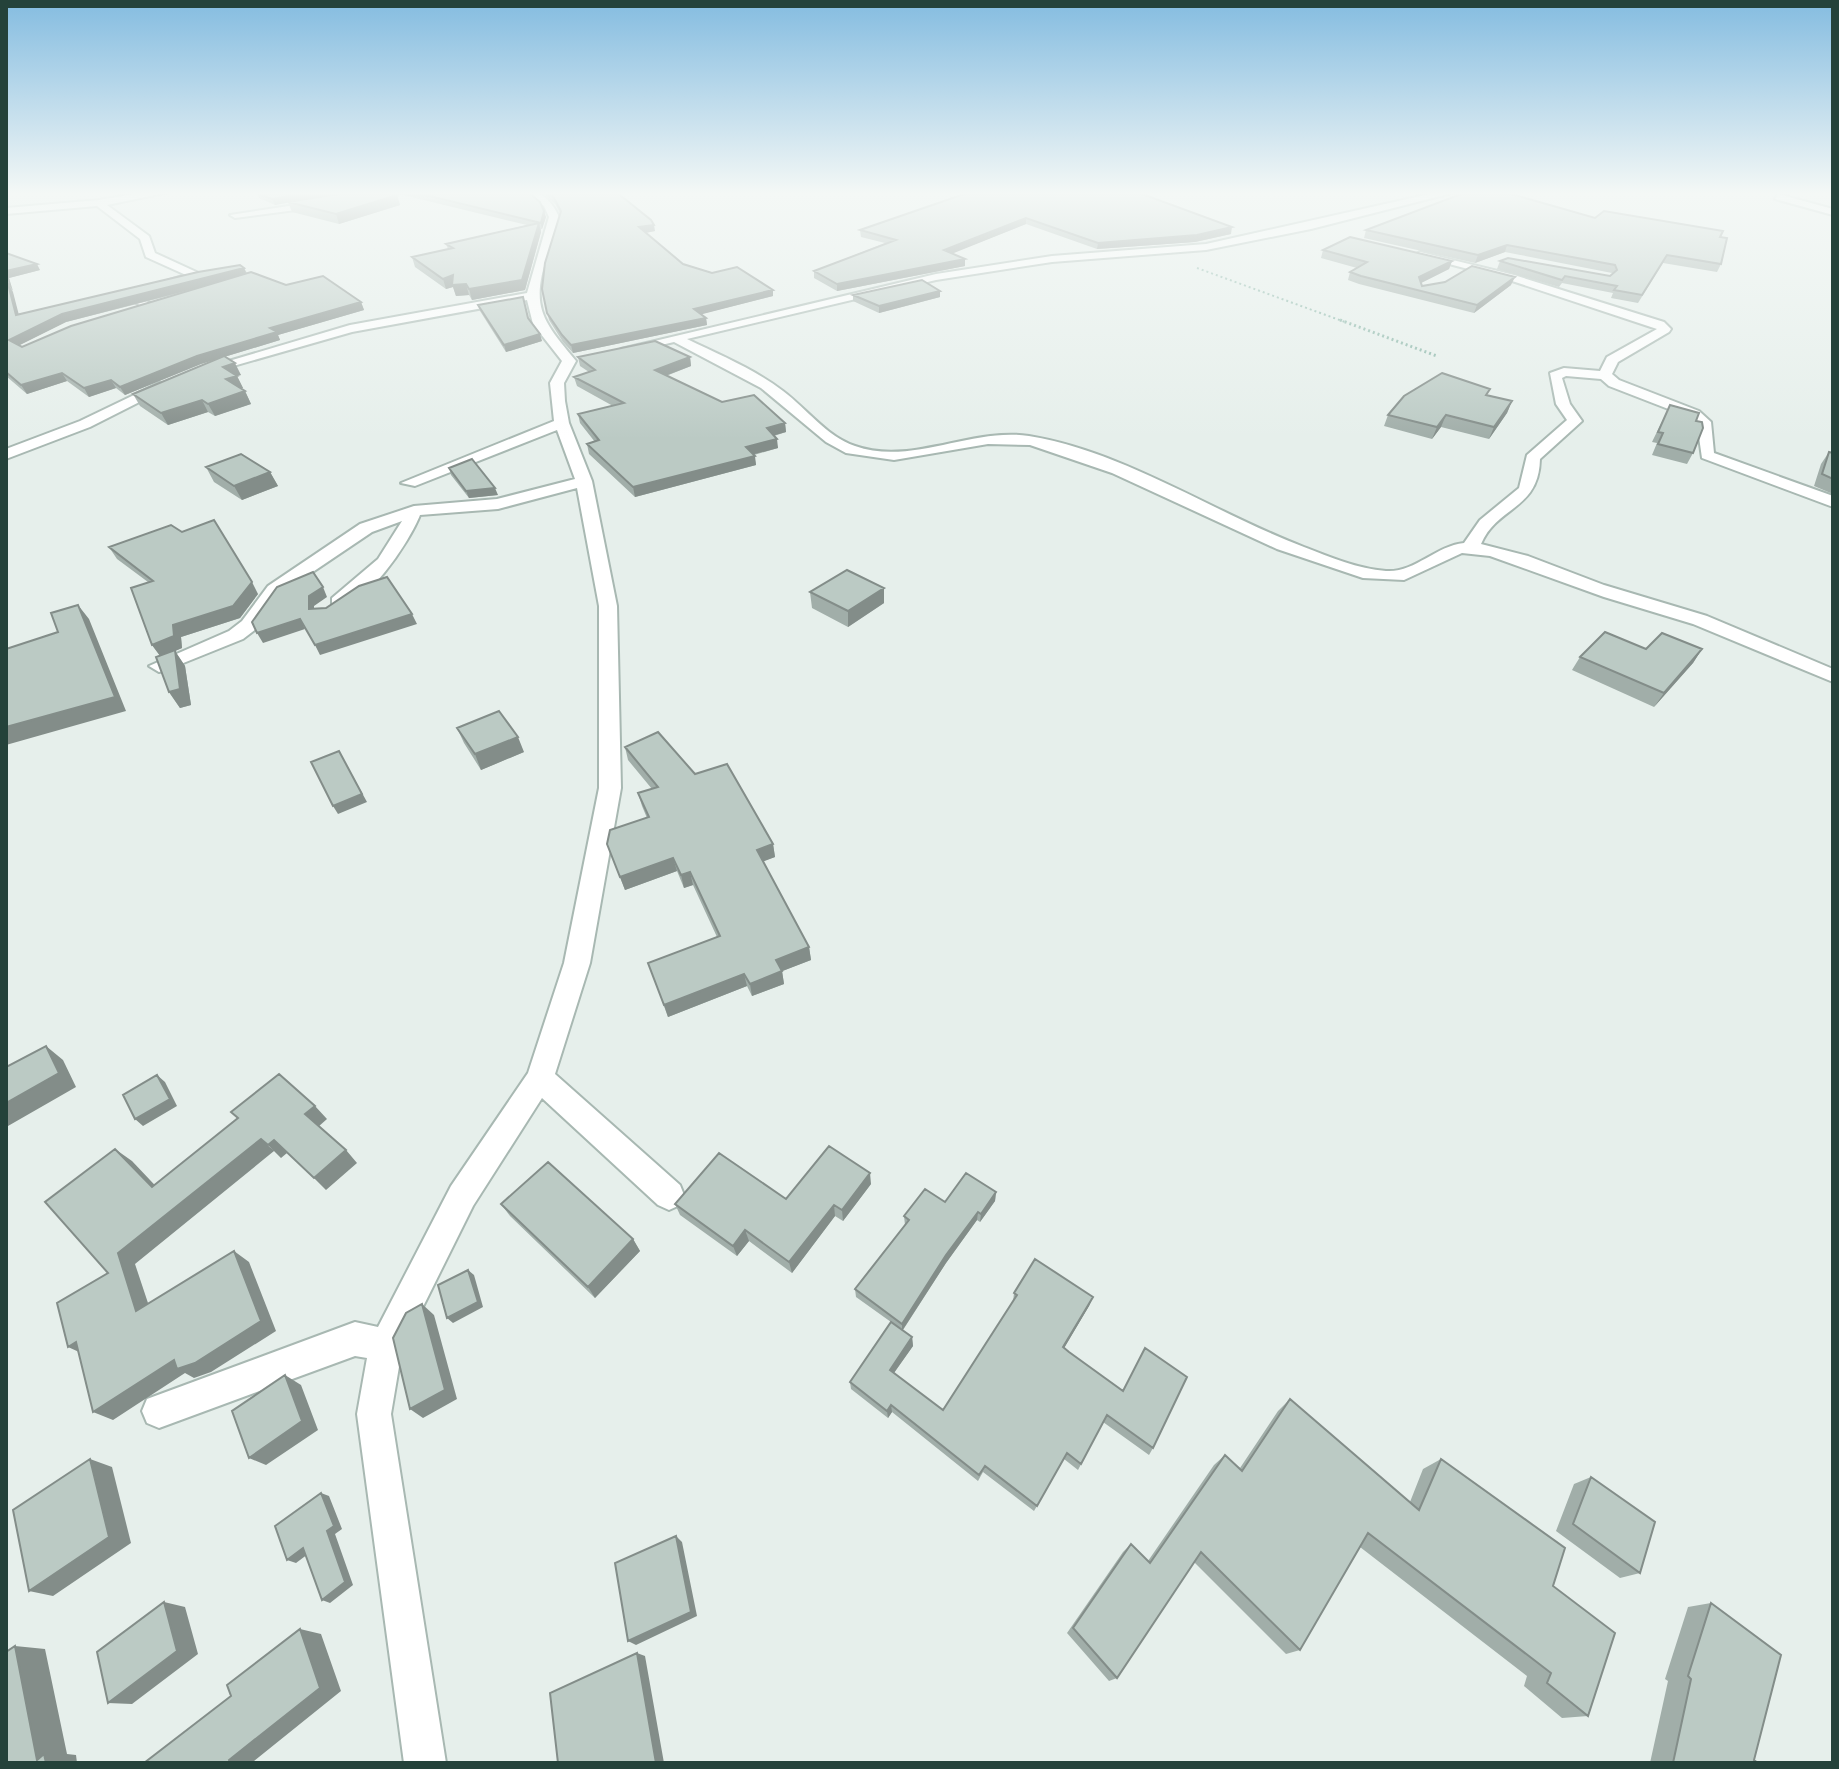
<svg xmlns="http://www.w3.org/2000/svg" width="1839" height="1769" font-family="'PT Sans',sans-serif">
  <rect width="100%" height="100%" fill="#e6efeb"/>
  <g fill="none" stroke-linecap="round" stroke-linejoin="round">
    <g stroke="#a8b8b2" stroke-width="4">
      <path id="minor" d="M152,191H174L107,205L149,236L155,253L203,275L147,294L145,300L154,306L148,310L133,301L138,290L186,275L146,257L140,239L97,206L6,214V208L99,200Z
        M524,191C542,191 552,201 559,217C558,230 552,241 548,253C530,307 542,320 576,361L564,383L565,401L569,423L592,481L617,606L621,788L590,963L555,1074L680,1185L684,1195L680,1205L669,1210L658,1205L542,1098L473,1206L402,1349L391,1414L446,1763H404L357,1414L367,1358L355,1356L159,1428L147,1423L142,1411L147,1399L355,1322L378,1327L451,1186L528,1073L564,963L599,788V606L577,488L498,509L420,515C410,541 363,614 332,606V598L378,559L402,521L372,532L280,594L256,629L243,639L166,670L159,672L149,666L229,631L242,621L268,586L360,524L414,506L497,499L575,479L557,430L415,486L401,483L554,421L550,383L562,361L533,324L527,300L352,332L202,375L195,371L350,325L527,293L549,217L544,206Z
        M1443,191H1460L1311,229L1206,250L1052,262L936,280L687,339C720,355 754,369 783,391C807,409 826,436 855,446C911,466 972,427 1029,436C1126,452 1214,513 1304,547C1330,557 1358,569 1386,571C1415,573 1435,546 1464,543L1480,520L1519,488L1527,455L1567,420L1556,404L1550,373L1564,368L1600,371L1607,357L1657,329L1506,279L1415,255L1420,252L1514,275L1664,322L1671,329L1669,332L1618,362L1612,374L1619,380L1699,411L1711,422L1714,453L1833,496V507L1702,458L1697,423L1689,417L1609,386L1601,379L1566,376L1562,378L1570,404L1582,421L1540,459C1539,510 1497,506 1481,544L1528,556L1604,585L1707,616L1833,669V682L1693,624L1604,597L1490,556L1462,553L1404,580L1363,578L1277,549L1112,473L1030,445L988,444L894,460L846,453L826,442L761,388L674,342L627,353L621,349L936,274L1052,256L1206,244Z
        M1778,194L1833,209V215L1775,199Z
        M322,201L326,206L235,218L230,215Z
        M159,383L171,386L90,427L6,459V449L80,421Z"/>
    </g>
    <path stroke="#86b3a5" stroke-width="2" stroke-dasharray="2 3" stroke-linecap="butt" d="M1197,268L1345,322"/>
    <path stroke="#86b3a5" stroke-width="3" stroke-dasharray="2 3" stroke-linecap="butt" d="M1340,320L1437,356"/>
    <use href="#minor" fill="#fff" fill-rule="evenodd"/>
  </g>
  <path fill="#a1aea9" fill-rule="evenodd" d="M398,191H527L546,217L542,229H541V232L525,290L472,300L469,295L456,296L453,287L446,289L415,267L412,257L448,249L446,244L527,225L399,194Z
    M537,191H615L655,231L645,233L683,264L773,290V296L701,314L706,318L707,325L573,353L563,342L549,320L542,289L560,213L555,204L542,192Z
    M973,191L1231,234L1195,242L1097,249L1026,224L952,253L965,266L837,291L814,278V271L885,243L861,237L860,230Z
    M257,193L397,195L400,205L339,224L292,212L288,202L275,205L259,198Z
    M1595,218L1720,237L1721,264L1717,272L1663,263L1638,303L1611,298L1613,293L1562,283L1559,287L1497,269L1500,261L1610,276L1612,274V273L1505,252L1475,263L1364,238L1366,230Z
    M1323,250L1452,261L1449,269L1421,283L1422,286L1511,285L1474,313L1359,284L1348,280L1350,272L1357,268L1321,258Z
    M6,253L40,270L9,278L18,314L244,268L247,273L286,285L361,302L364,310L278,335L280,340L224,357L241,375L237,376L243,388H240L245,391L251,404L215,416L208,412L168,425L140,406L133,394L217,359L201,364L125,395L116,388L89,397L67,381L27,394L6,376ZM192,290L22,347L19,345L66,322Z
    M853,295L940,297L879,313L853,301Z
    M478,305L529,318L542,341L506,352L480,311Z
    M578,357H690L691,366L666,376L722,402L785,423L786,432L774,436L778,448L754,455L756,465L635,497L589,454L587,444L595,442L580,423L578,414L613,406L577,386L574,377L589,372L580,366Z
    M1488,395L1512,401L1507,413L1489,439L1441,427L1432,439L1384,426L1388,415Z
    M1670,405L1696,421L1693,453L1687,464L1652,455L1657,443L1652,442Z
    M1829,452L1833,453V494L1814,486L1821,464Z
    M206,467L270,472L278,486L242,500L214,482Z
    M449,468L498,495L469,498L451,475Z
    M109,547L258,594L240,618L181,637L182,648L175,651L185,666L191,705L180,708L169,692L160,656L152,645L148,582L117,559Z
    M810,592L884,603L848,627L812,608Z
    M1646,649H1702L1693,663L1654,707L1572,670L1580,657Z
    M457,728L524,752L481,770L464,743Z
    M625,747L695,774L773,844L775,857L763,861L809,947L811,960L782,971L784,984L752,996L747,986L668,1017L648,963L717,937L693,885L684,888L677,871L625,890L612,857L647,818L642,806L638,793L652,789L628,760Z
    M871,1184L843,1221L835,1216L792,1273L749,1241L737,1256L680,1215L675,1204L786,1199Z
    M996,1192L995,1201L980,1222L977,1220L946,1263L903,1330L912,1337L913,1346L894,1373L943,1410L1013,1302L1014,1293L1093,1297L1089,1306L1064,1348L1153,1448L1149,1455L1103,1422L1078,1470L1064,1459L1034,1511L983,1472L978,1481L892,1412L888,1418L851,1389L850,1382L891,1322L856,1297L855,1289L905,1225L904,1216L945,1202Z
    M501,1204L633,1239L640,1251L595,1298L510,1216Z
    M1290,1399L1410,1502L1423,1469L1441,1459L1553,1586L1588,1716L1562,1718L1524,1686L1527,1676L1360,1547L1300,1650L1286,1654L1194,1562L1117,1678L1109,1681L1067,1633L1123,1552L1131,1544L1148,1561L1214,1465L1225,1455L1240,1468L1278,1411Z
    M1591,1477L1640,1573L1620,1578L1556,1531L1574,1484Z
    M1711,1603L1754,1760L1758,1763H1650L1668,1681L1665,1679L1688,1607Z"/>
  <path fill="#838d89" d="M321,191H356L275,205L272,199Z
    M397,195L400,205L339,224L336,214Z
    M544,211L546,217L542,229L541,223Z
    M1026,218V224L944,257V250Z
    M539,223L541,232L525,290L472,300L469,289Z
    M654,225L655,231L640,234L639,227Z
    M1232,227L1231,234L1195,242L1097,249L1098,243Z
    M1507,245L1505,252L1475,263L1478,255Z
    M965,259V266L837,291V284Z
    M1452,261L1449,269L1417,285L1419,277Z
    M37,264L40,270L9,278L13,291L9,285L6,271Z
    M244,268L247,275L66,322L14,348L9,340L62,314Z
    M453,275L466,284L469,295L456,296L453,287L446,289L443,279Z
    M1515,277L1511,285L1474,313L1477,305Z
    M8,284L13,292L21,323L16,315Z
    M773,290V296L695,316L694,309Z
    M940,291V297L879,313V306Z
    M361,302L364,310L278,335L280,340L201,364L125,395L120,387L270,328Z
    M706,318L707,325L573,353L571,345Z
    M540,334L542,341L506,352L504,345Z
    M690,357L691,366L657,379L655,370Z
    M235,363L241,375L237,376L243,388L232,391L226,379L223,367Z
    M62,373L67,381L27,394L21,385Z
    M111,380L116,388L89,397L84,388Z
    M245,391L251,404L215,416L208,404Z
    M202,400L208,412L168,425L161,413Z
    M1512,401L1507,413L1489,439L1494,427Z
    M1446,415L1441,427L1432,439L1437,427Z
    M785,423L786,432L768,437L767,428Z
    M777,439L778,448L747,456L746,447Z
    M755,456L756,465L635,497L633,487Z
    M270,472L278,486L242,500L234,486Z
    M495,488L498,495L469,498L466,491Z
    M252,582L258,594L240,618L181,637L182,648L175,651L185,666L191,705L180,708L169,692L161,657L152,645L173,625Z
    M323,587L327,597L314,606V618L309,609V596Z
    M884,588V603L848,627V611Z
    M78,605L89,619L126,711L6,745V727Z
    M412,614L417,624L320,655L315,645Z
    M300,619L305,629L263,643L257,633Z
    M1702,649L1693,663L1654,707L1664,693Z
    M518,737L524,752L481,770L475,754Z
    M339,751L367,802L338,814L333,806Z
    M773,844L775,857L759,863L757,850Z
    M673,858L677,871L625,890L620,877Z
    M690,872L693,885L684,888L681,875Z
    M809,947L811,960L780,972L782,971L784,984L752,996L750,984L776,960Z
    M744,974L747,986L668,1017L664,1005Z
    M46,1046L63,1060L76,1087L8,1126L6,1125V1103Z
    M157,1075L165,1082L177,1106L143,1126L135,1119Z
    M315,1106L327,1119L318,1127L305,1114Z
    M261,1139L274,1151L135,1264L154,1321L136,1311L118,1253Z
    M274,1140L287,1153L281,1158L268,1145Z
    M115,1149L132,1161L168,1199L152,1187Z
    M346,1150L357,1163L326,1190L314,1178Z
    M870,1173L871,1184L843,1221L842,1210Z
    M996,1192L995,1201L980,1222L981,1214Z
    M834,1205L835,1216L792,1273L789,1262Z
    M978,1212L977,1220L946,1263L902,1331V1324L946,1255Z
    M745,1230L749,1241L737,1256L733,1246Z
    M633,1239L640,1251L595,1298L588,1287Z
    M234,1251L249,1262L276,1331L211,1372L194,1378L185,1373L113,1420L93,1412Z
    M468,1270L474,1275L483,1307L453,1323L447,1318Z
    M1093,1297L1089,1306L1060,1355L1063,1347Z
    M422,1304L434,1315L457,1399L423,1418L410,1409Z
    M912,1337L913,1346L891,1377L890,1370Z
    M76,1342L88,1356L68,1347Z
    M285,1375L301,1385L318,1430L266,1465L249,1458Z
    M891,1405L892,1412L888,1418L887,1411Z
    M90,1459L112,1467L131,1543L53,1596L29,1591Z
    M321,1493L329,1496L342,1529L335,1534L353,1585L330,1603L322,1600Z
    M676,1536L682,1542L697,1616L636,1645L628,1641Z
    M303,1548L312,1551L296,1563L287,1560Z
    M164,1602L185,1607L198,1654L132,1704L108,1703Z
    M300,1629L321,1634L341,1691L254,1761V1763H230L229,1760Z
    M15,1646L45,1649L67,1754L76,1755L77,1763H46L37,1760Z
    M637,1653L645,1656L664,1763H656Z"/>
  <path fill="#bbcac4" stroke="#838d89" stroke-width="2" d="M263,191H321L272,199L257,193Z
    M357,191H385L397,195L336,214L288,202Z
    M409,191H527L540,202L544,211L541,223Z
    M546,191H615L651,220L654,225L639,227L683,264L712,273L737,267L773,290L694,309L706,318L571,345L562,335L547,313L542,289L545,263L561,211L554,198Z
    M973,191H1134L1232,227L1197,235L1098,243L1026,218L944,250L965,259L837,284L814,271L896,240L860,230Z
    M1469,191H1501L1595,218L1604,211L1723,231L1720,237L1727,238L1721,264L1667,255L1642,295L1614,290L1617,286L1565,276L1562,280L1500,261L1508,258L1610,276L1617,270L1615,265L1507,245L1478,255L1366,230Z
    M539,223L522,280L469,289L466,284L452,285L453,275L443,279L412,257L453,248L446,244Z
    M1350,237L1452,261L1419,277L1422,286L1445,282L1472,266L1515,277L1477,305L1361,276L1350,272L1367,262L1323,250Z
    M6,253L37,264L6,271Z
    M240,265L244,268L62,314L9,340L22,347L71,326L251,272L286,285L323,276L361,302L270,328L277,332L197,356L120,387L111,380L84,388L62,373L21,385L6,372V284H8L16,315L198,272Z
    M922,280L940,291L879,306L853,295Z
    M523,297L528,318L540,334L504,345L478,305Z
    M655,341L690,357L655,370L722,402L754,395L785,423L767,428L777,439L746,447L755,456L633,487L587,444L599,440L578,414L624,403L574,377L595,370L578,357Z
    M224,356L235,363L223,367L237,376L226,379L245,391L208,404L202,400L161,413L133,394Z
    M1442,373L1490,389L1486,395L1512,401L1494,427L1446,415L1437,427L1388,415L1404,396Z
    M1670,405L1699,413L1696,421L1702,422L1703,428L1693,453L1658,444L1663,433L1658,432Z
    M1829,452L1833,453V479L1822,474Z
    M241,454L270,472L234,486L206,467Z
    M472,459L495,488L466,491L449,468Z
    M214,520L252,582L233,606L173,625L174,636L152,645L131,588L153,581L109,547L171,525L182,532Z
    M847,570L884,588L848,611L810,592Z
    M313,572L323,587L309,596V609L326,608L359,586L387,577L412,614L315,645L300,619L257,633L252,622L277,587Z
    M78,605L115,697L6,727V649L58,632L51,613Z
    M1605,632L1646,649L1662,633L1702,649L1664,693L1580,657Z
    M175,650L180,689L169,692L156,657Z
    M499,711L518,737L475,754L457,728Z
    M658,732L695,774L727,764L773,844L757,850L809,947L776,960L782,971L750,984L744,974L664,1005L648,963L720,936L690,872L681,875L673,858L620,877L607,844L610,830L649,817L638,793L658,787L625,747Z
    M339,751L362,794L333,806L311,762Z
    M46,1046L59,1073L6,1103V1067Z
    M279,1074L315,1106L305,1114L346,1150L314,1178L274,1140L268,1145L261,1139L118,1253L136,1311L234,1251L261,1321L195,1363L177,1369L174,1360L93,1412L76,1342L68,1347L57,1303L108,1273L45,1202L115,1149L152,1187L238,1118L231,1112Z
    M157,1075L170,1099L135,1119L123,1095Z
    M829,1146L870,1173L842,1210L834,1205L789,1262L745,1230L733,1246L675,1204L719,1153L786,1199Z
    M548,1162L633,1239L588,1287L501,1204Z
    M966,1173L996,1192L981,1214L978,1212L946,1255L902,1324L855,1289L909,1220L904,1216L925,1189L945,1202Z
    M1035,1259L1093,1297L1063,1347L1069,1352L1123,1391L1145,1348L1187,1377L1153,1448L1107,1415L1081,1464L1067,1453L1037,1506L985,1466L979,1475L891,1405L887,1411L850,1382L891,1322L912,1337L890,1370L943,1410L1017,1295L1014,1293Z
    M468,1270L478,1302L447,1318L438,1285Z
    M422,1304L445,1390L410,1409L393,1338L406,1313Z
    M285,1375L302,1421L249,1458L232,1411Z
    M1290,1399L1419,1510L1441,1459L1565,1548L1553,1586L1615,1633L1588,1716L1547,1683L1551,1673L1368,1533L1300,1650L1201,1552L1117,1678L1073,1628L1131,1544L1150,1563L1225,1455L1242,1471Z
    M90,1459L109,1537L29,1591L13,1510Z
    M1591,1477L1655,1522L1640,1573L1573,1524Z
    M321,1493L334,1526L327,1531L345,1582L322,1600L303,1548L287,1560L275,1526Z
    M676,1536L691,1612L628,1641L615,1563Z
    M164,1602L177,1651L108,1703L97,1652Z
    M1711,1603L1781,1655L1754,1760L1758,1763H1673L1691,1679L1688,1676Z
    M300,1629L320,1688L229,1760L230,1763H144L231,1696L227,1685Z
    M15,1646L37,1760L44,1754L46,1763H6V1652Z
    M637,1653L656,1763H558L550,1693Z"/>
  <linearGradient id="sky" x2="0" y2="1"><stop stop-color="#84bce0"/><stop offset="0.44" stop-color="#f4f8f6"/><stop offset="1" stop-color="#f4f8f6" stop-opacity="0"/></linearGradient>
  <rect width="1839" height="439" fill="url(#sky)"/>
  <rect width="1839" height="1769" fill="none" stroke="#24423a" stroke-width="16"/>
</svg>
